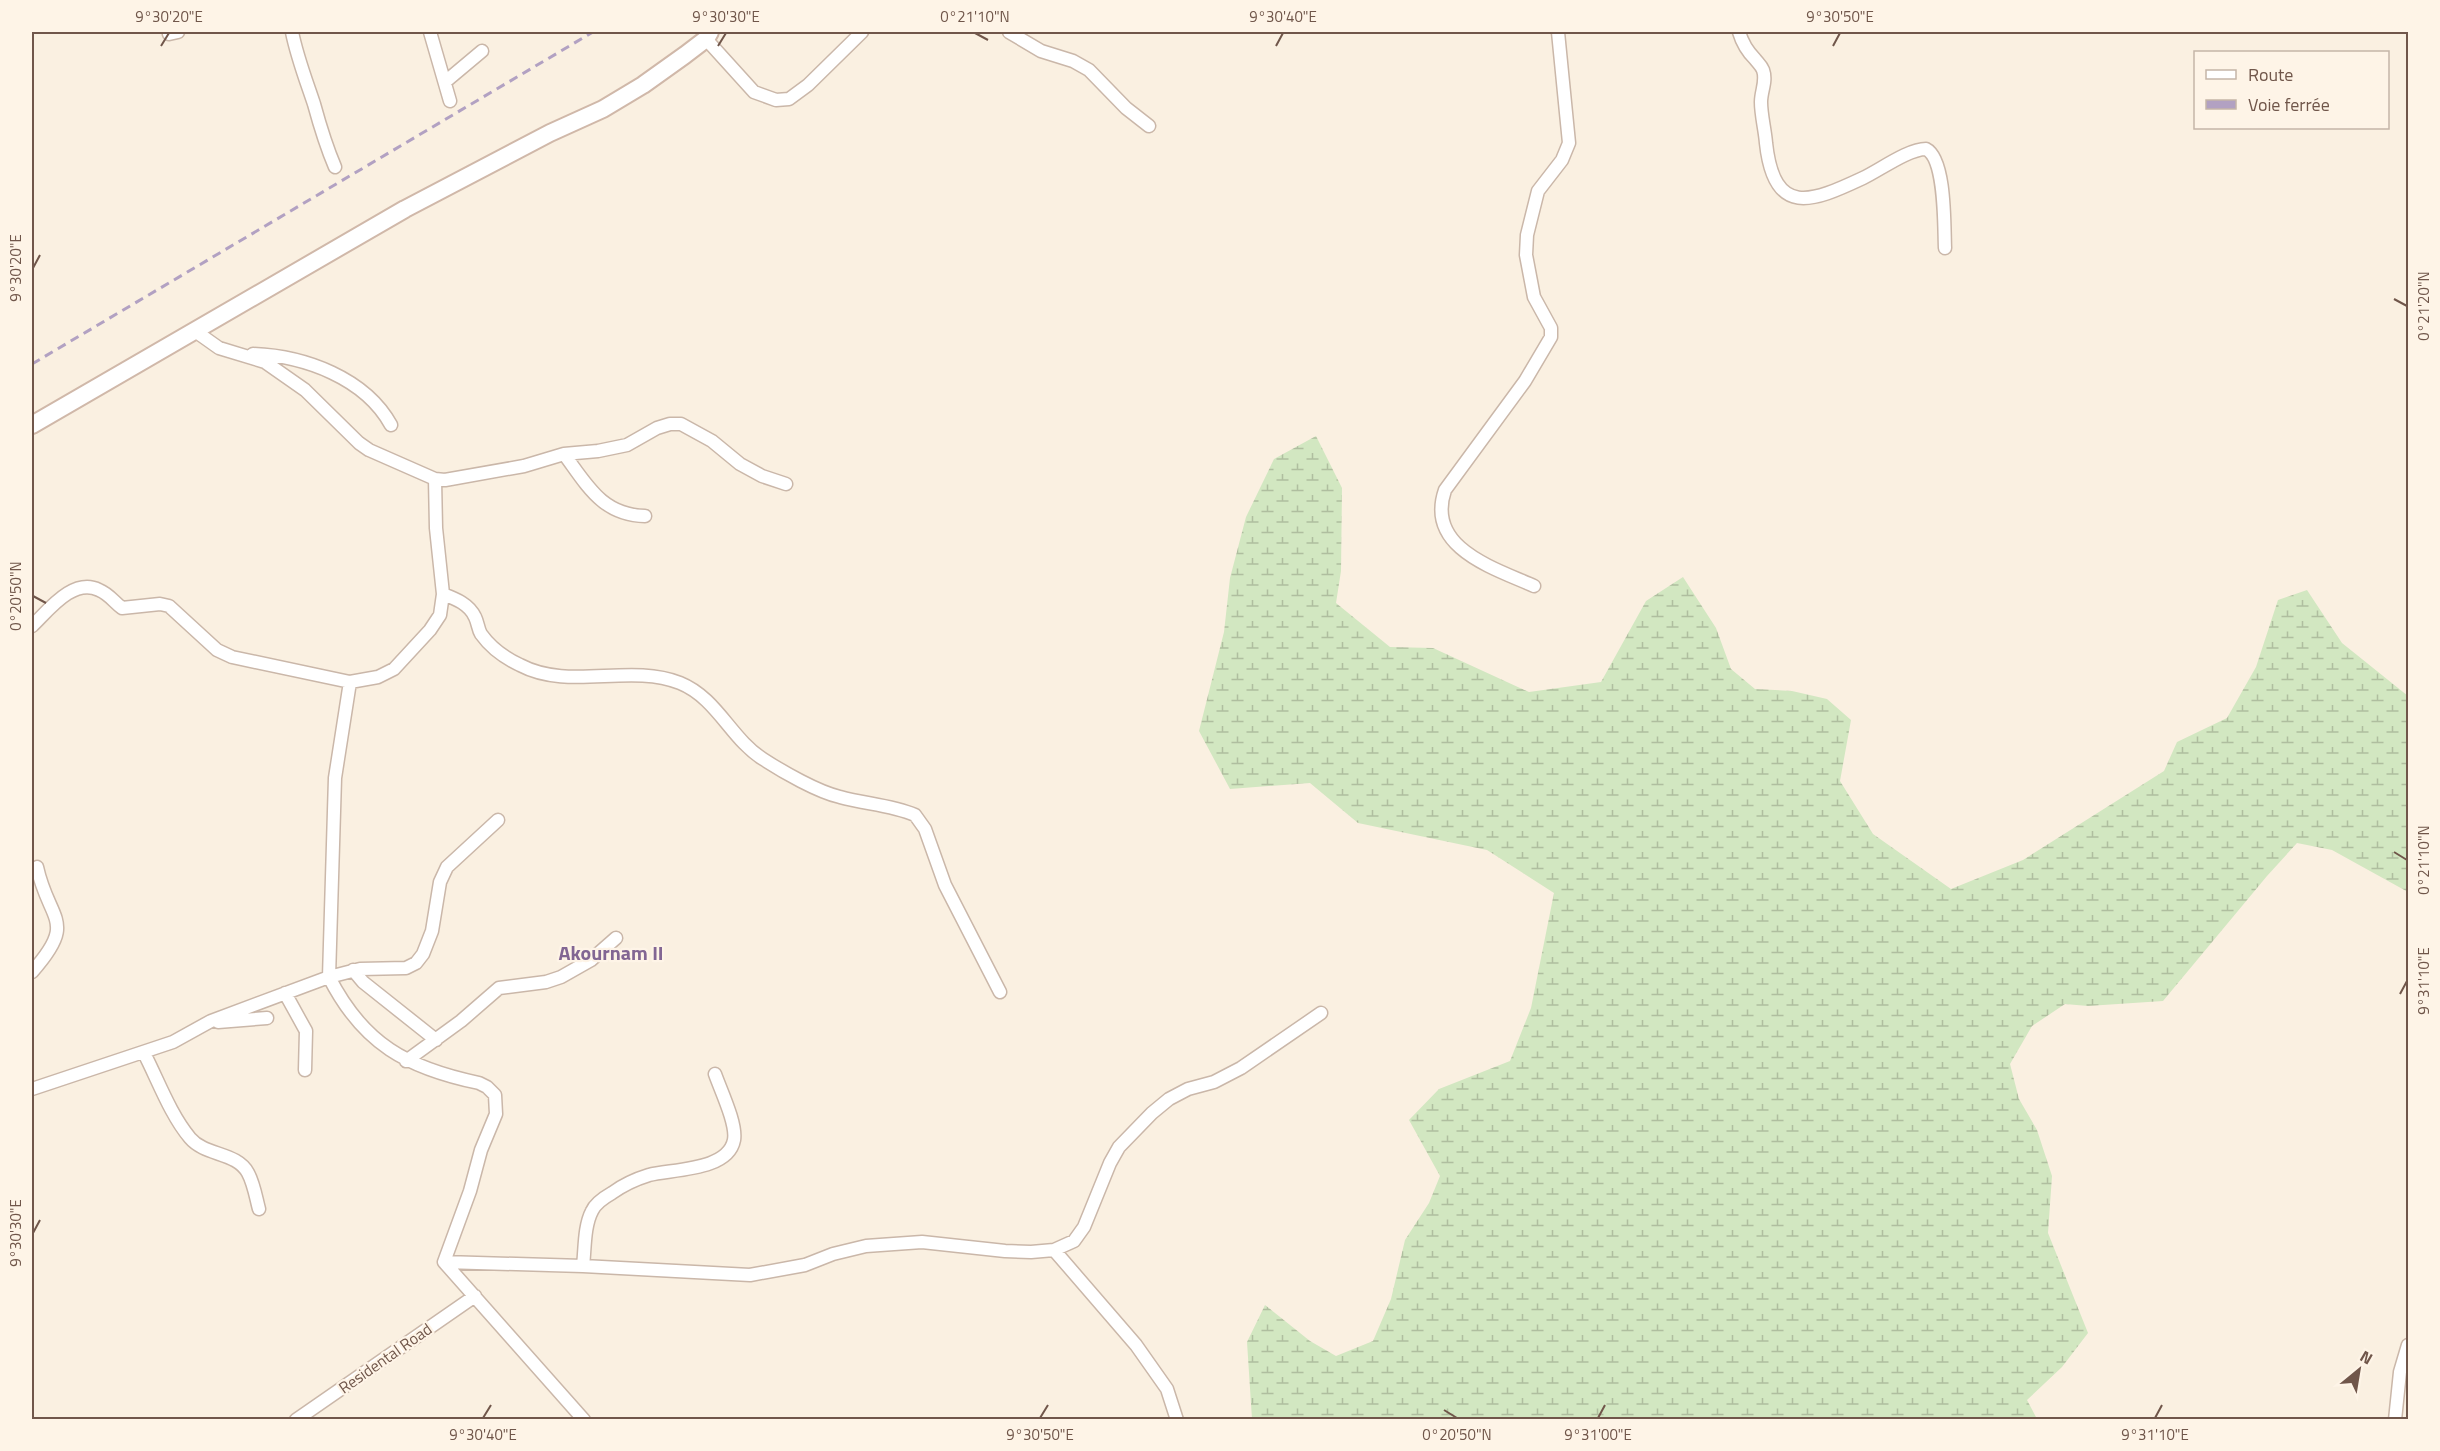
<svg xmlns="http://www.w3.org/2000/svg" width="2440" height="1451" font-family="'Titillium Web',sans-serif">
  <defs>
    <pattern id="wetland-marsh" width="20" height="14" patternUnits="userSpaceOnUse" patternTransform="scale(1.5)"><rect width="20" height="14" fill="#d2e7c1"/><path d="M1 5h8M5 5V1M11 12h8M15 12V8" fill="none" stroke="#afbe9f"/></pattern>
  </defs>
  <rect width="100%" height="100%" fill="#faf0e1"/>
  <path fill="url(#wetland-marsh)" d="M1316,436L1342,488L1341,571L1336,603L1390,647L1433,648L1529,692L1601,682L1646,601L1683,577L1716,628L1731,669L1755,689L1792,691L1827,699L1851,720L1840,781L1873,834L1951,889L2023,860L2164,771L2177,742L2227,718L2256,667L2278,600L2307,590L2342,643L2408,696V892L2332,850L2297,843L2267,876L2163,1001L2088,1006L2065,1004L2032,1026L2010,1064L2019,1099L2037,1130L2052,1176L2048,1233L2088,1333L2062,1367L2027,1400L2037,1419H1252L1247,1342L1265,1305L1310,1341L1336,1356L1373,1341L1391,1299L1405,1240L1429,1203L1440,1176L1409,1120L1439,1089L1510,1061L1531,1008L1554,893L1487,850L1358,823L1310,783L1230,789L1199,731L1224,632L1230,578L1246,517L1274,459Z"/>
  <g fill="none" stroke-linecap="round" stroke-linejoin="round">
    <g stroke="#cab7a9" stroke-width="15">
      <path id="street" d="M292,32C297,57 306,80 314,104C320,126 326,146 335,167
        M430,32L450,101
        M1009,32L1041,51L1073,61L1089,70L1126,108L1149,126
        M1739,32C1742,42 1747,51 1755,59C1758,63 1761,65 1763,70C1767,81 1761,91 1761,102C1761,115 1765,130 1766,143C1774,218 1812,202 1863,178C1880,170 1908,149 1926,149C1946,159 1944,227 1945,248
        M169,34L178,32
        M706,39L754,92L776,100L789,99L808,85L862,32
        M445,82L482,51
        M195,331L219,348L265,362L305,390L359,443L369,450L435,479L445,480L524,466L564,454L598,451L627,445L657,428L670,424H681L712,441L740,464L762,476L786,484
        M253,354C305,356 365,378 391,425
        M564,454C587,485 602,515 645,516
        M1534,586C1494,568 1425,548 1445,490L1525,381L1551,337V328L1534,297L1526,255L1527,235L1538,191L1562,160L1569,143L1558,32
        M443,594C456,599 469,604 475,617C478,623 478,629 481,634C491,648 505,658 520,665C569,691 629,663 680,683C717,698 731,739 763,759C783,772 818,792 840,797C865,804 891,805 915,815L925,829L945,885L1000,992
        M32,626C48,611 73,577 99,590C109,594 114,602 122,608L160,604L169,606L217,650L232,657L350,682L335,778L329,977C363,1044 407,1068 479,1083L487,1087L495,1095L496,1114L481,1150L470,1191L444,1262
        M350,682L378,677L394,669L430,630L440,615L443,594L436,528L435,479
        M353,970L363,982L436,1040
        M32,972C78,920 49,922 37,867
        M285,993L306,1031L305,1070
        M218,1022L267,1018
        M144,1053C158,1080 170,1114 190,1138C205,1156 237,1152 248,1173C254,1184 256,1198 259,1209
        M406,1061L461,1021L499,988L546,982L561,977L591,960L616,938
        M32,1089L173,1042L211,1021L329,977L360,969L406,968L416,963L423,954L432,931L440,882L447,867L498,820
        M1054,1250L1136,1345L1167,1389L1177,1420
        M444,1262L583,1266L750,1275L805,1265L833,1254L866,1246L922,1242L1005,1251L1031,1252L1054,1250L1074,1241L1084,1227L1110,1163L1119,1147L1152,1113L1169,1099L1188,1089L1214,1082L1241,1068L1321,1013
        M444,1262L584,1420
        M583,1266C585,1249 584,1226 592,1211C595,1204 605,1197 612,1193C623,1185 636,1179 649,1175C672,1169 728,1171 734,1140C737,1124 721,1091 715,1074
        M296,1420L475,1296
        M2395,1420L2400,1372L2408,1345"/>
    </g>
    <g stroke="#d0b8a9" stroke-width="20">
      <path id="secondary" d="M32,425L405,209L550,133L603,109L643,85L685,55L706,39L710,32"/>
    </g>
    <use href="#street" stroke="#fff" stroke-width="12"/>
    <use href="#secondary" stroke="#fff" stroke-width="16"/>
    <path stroke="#b2a1c2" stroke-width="3" stroke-dasharray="9 6" stroke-linecap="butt" d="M32,364L593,32"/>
  </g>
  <path fill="none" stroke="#70564a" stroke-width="2" d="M975,33L988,40M161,46L169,33M718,46L726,33M1276,46L1283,33M1833,46L1840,33M33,268L40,255M2394,299L2407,306M33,596L46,603M2394,852L2407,860M2400,994L2407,981M33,1233L40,1220M1444,1410L1457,1418M483,1418L491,1405M1040,1418L1048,1405M1598,1418L1605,1405M2155,1418L2162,1405"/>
  <g text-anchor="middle" stroke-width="4.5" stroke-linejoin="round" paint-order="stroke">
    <g font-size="16" fill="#70564a" stroke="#fef4e7">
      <text transform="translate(385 1358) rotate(-35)" y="6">Residental Road</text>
    </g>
    <g font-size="20" font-weight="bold" fill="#826693" stroke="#fef4e7">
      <text x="611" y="960">Akournam II</text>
    </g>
  </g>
  <rect width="2440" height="1451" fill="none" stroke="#fef4e7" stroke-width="66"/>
  <rect x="2194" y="51" width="195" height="78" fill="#fef4e7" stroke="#c5b5a8" stroke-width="1.5"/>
  <rect x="2206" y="70" width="30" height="9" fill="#ffffff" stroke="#c5b5a8" stroke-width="1.5"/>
  <text x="2248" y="81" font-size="18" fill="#70564a">Route</text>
  <rect x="2206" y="100" width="30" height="9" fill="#b2a1c2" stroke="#c5b5a8" stroke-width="1.5"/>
  <text x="2248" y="111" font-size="18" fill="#70564a">Voie ferrée</text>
  <g transform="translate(2359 1370) rotate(30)" stroke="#fef4e7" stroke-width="4.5" paint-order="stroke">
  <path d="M0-4.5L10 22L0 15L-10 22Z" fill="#70564a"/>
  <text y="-9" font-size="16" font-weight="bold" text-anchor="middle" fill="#70564a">N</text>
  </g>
  <rect x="33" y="33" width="2374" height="1385" fill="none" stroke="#70564a" stroke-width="2"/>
  <g font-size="15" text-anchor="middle" fill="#70564a">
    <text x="169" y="22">9°30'20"E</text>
    <text x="726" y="22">9°30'30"E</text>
    <text x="975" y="22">0°21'10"N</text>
    <text x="1283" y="22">9°30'40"E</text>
    <text x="1840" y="22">9°30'50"E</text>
    <text transform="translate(16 268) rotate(-90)" y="5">9°30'20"E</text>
    <text transform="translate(2424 306) rotate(-90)" y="5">0°21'20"N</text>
    <text transform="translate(16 596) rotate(-90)" y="5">0°20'50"N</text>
    <text transform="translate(2424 860) rotate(-90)" y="5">0°21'10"N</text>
    <text transform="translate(2424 981) rotate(-90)" y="5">9°31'10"E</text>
    <text transform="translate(16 1233) rotate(-90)" y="5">9°30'30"E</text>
    <text x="483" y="1440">9°30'40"E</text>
    <text x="1040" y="1440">9°30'50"E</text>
    <text x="1457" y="1440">0°20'50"N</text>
    <text x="1598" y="1440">9°31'00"E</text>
    <text x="2155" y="1440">9°31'10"E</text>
  </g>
</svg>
